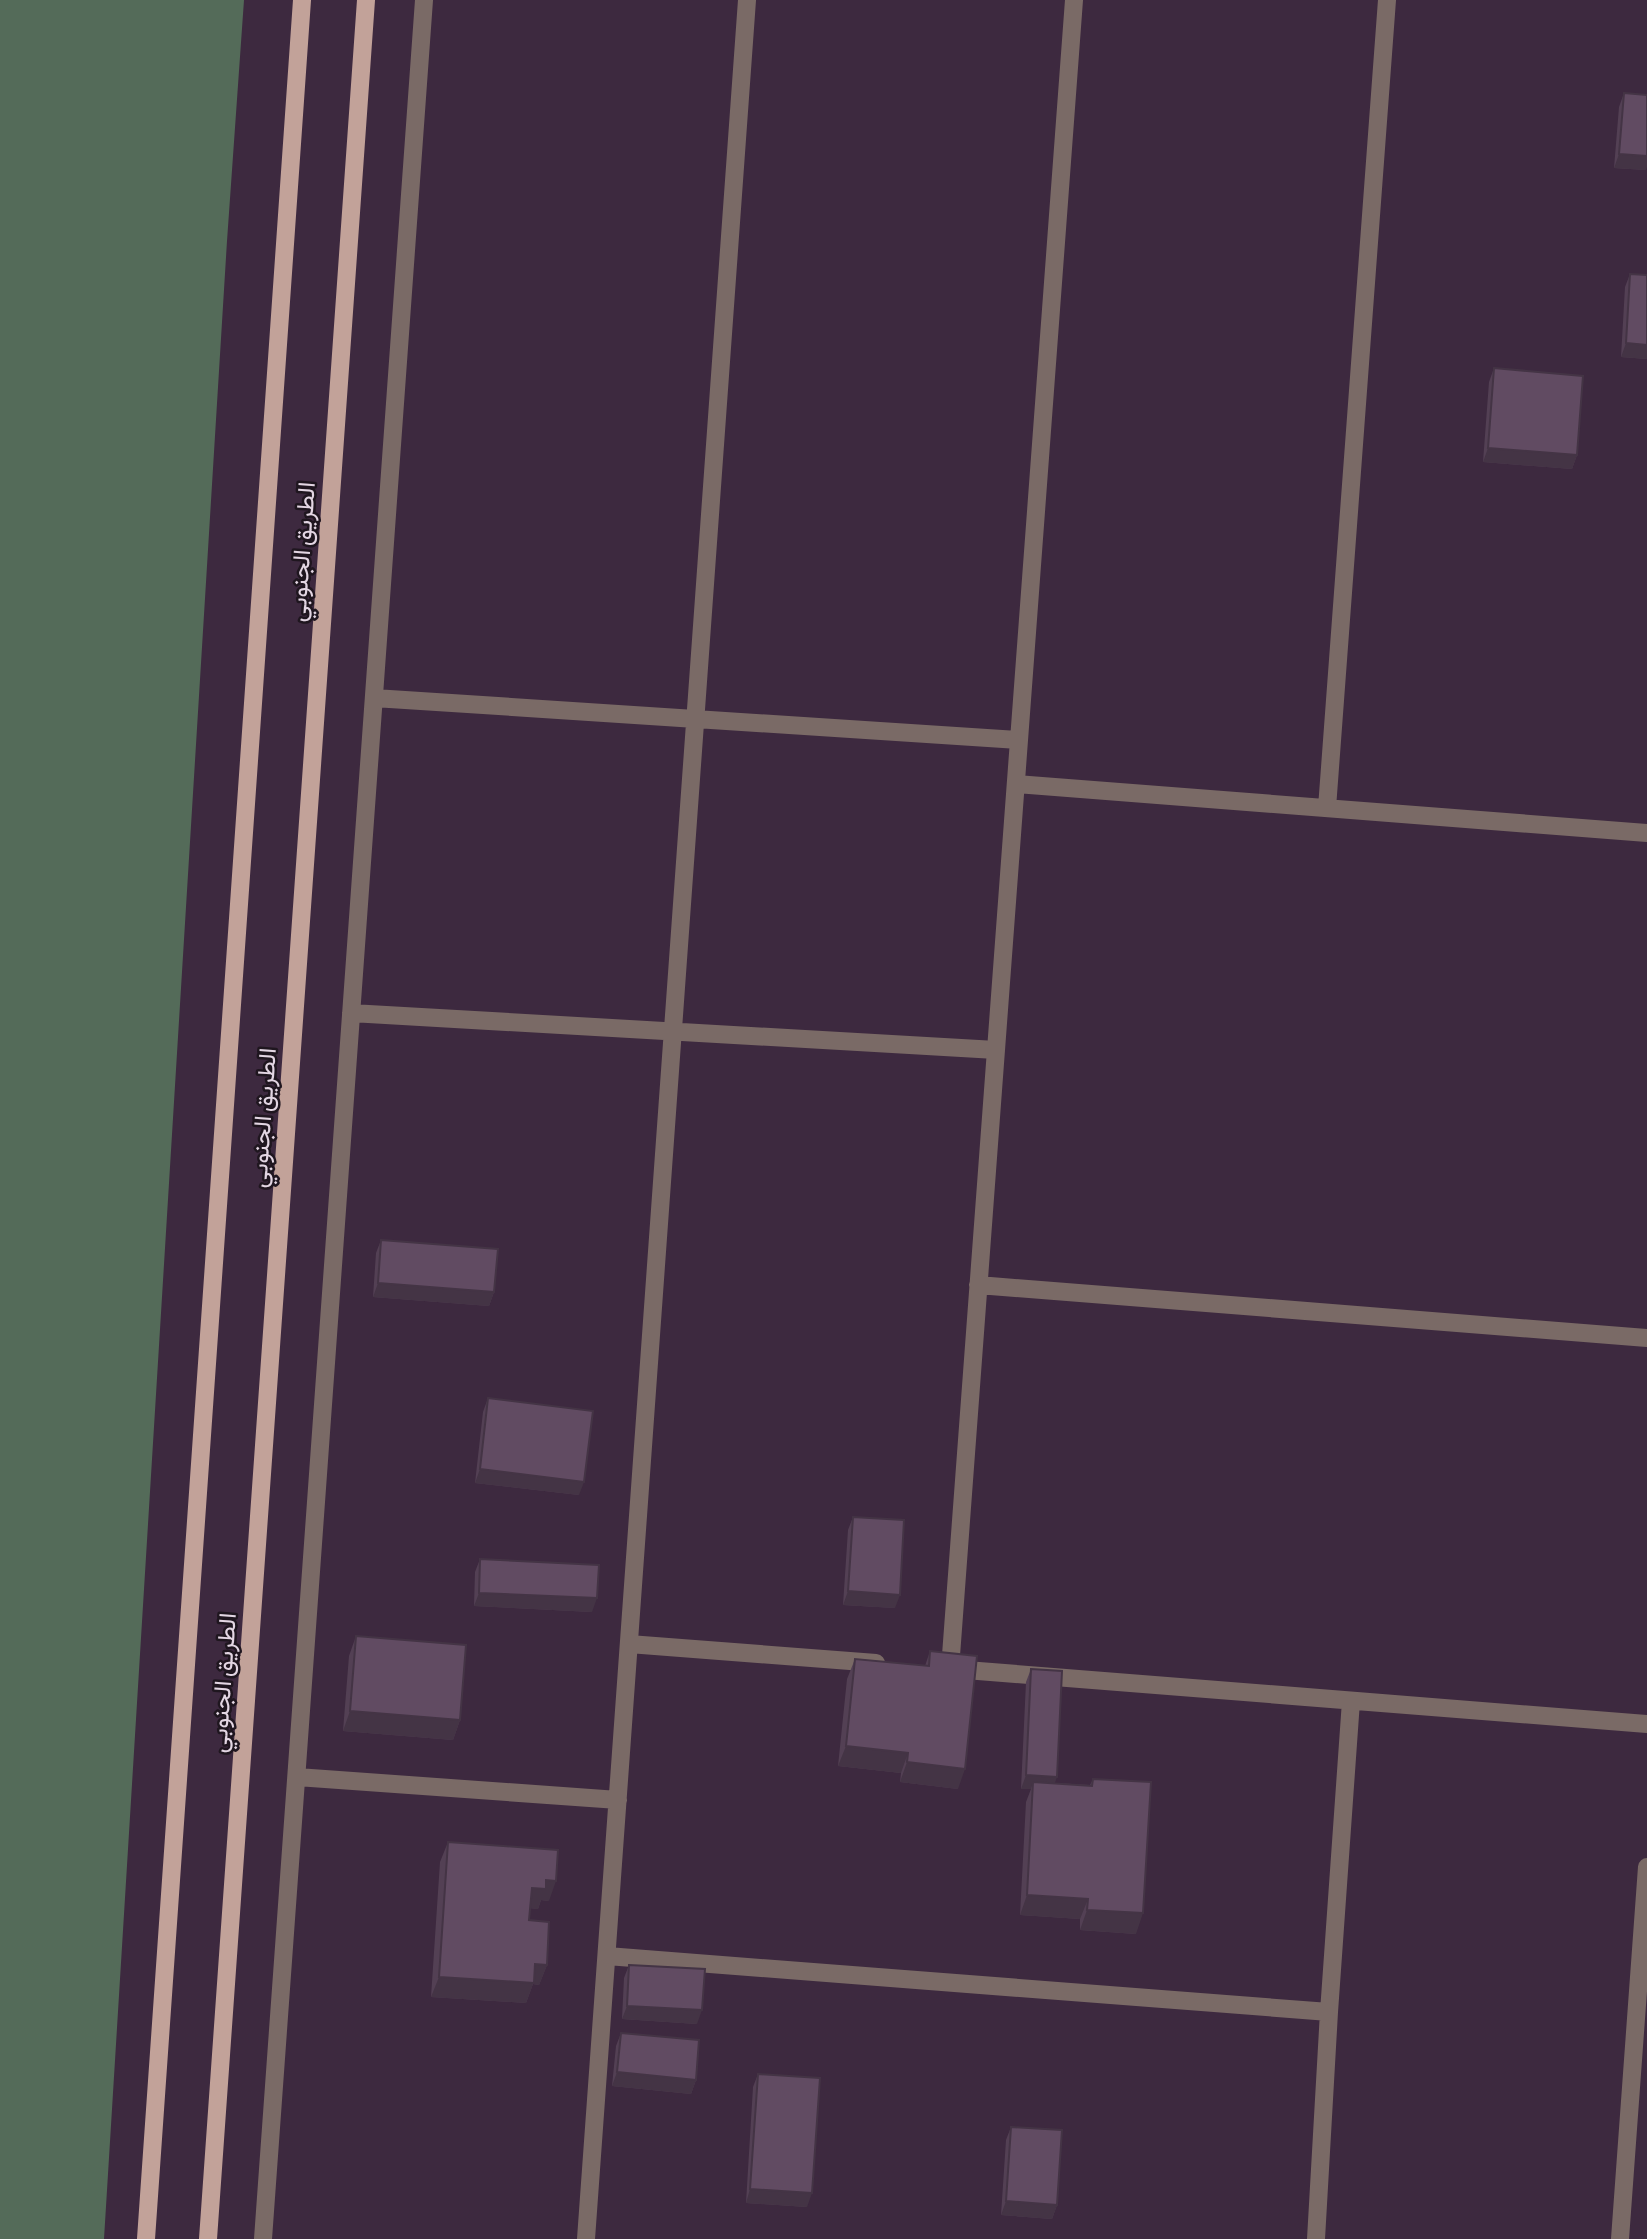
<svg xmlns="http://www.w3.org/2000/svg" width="1647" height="2239" font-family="'Alegreya Sans',Vazirmatn,sans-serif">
  <rect width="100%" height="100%" fill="#3d293f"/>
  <path fill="#546b59" d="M0,0H244L227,241L104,2239H0Z"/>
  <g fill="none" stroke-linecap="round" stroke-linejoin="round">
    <path stroke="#7a6a66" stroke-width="18" d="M374,698L1019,740
      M1016,784L1647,833
      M1327,808L1387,0
      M351,1013L996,1050
      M978,1285L1647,1338
      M629,1644L876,1663
      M950,1669L1074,0
      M953,1669L1647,1724
      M297,1777L618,1800
      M607,1956L1329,2012
      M263,2239L424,0
      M586,2239L747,0
      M1316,2239L1329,2012L1351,1701
      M1620,2239L1647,1867"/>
    <path stroke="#c2a299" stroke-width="18" d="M146,2239L302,0
      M208,2239L366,0"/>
  </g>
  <path fill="#534054" d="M1624,93L1646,170L1614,168L1619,107Z
    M1630,274L1647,275V359L1621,357L1625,287Z
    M1494,368L1577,455L1572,469L1483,462L1489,382Z
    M381,1240L494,1292L489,1306L373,1297L376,1253Z
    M488,1398L579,1495L475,1483L483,1412Z
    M853,1517L895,1608L843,1605L848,1530Z
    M480,1559L592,1612L474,1606L475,1572Z
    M356,1636L460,1720L453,1740L343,1731L349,1656Z
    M930,1651L958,1789L900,1782L901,1773L838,1766L847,1679L855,1659L925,1666Z
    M1031,1669L1055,1783L1090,1785L1093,1779L1136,1934L1080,1930V1919L1020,1915L1026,1802L1031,1789H1021L1026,1682Z
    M448,1842L549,1901L541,1900L538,1909L530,1908L529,1920L547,1965L539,1985L533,1984L526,2003L431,1997L440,1862Z
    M629,1965L697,2024L622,2019L624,1978Z
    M621,2033L696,2080L691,2094L612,2086L616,2046Z
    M758,2074L807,2207L746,2203L753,2087Z
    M1011,2127L1057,2205L1052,2219L1001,2215L1006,2140Z"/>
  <path fill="#443445" d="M1619,154L1647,156V167L1646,170L1614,168Z
    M1626,343L1647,345V359L1621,357Z
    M1488,448L1577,455L1572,469L1483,462Z
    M378,1283L494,1292L489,1306L373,1297Z
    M480,1469L584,1482L579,1495L475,1483Z
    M848,1591L900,1595L895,1608L843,1605Z
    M479,1593L597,1598L592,1612L474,1606Z
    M350,1711L460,1720L453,1740L343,1731Z
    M846,1746L908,1753L901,1773L838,1766Z
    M907,1762L965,1769L958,1789L900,1782Z
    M1026,1775L1057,1777L1052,1791L1033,1782L1031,1789H1021Z
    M546,1880L556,1881L549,1901L541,1900L538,1909L524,1908L532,1888Z
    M1027,1895L1088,1899L1080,1919L1020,1915Z
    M1087,1910L1143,1913L1136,1934L1080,1930Z
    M535,1964L547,1965L539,1985L533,1984L526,2003L431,1997L439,1977Z
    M627,2006L702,2010L697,2024L622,2019Z
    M617,2072L696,2080L691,2094L612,2086Z
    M750,2189L812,2193L807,2207L746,2203Z
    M1006,2201L1057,2205L1052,2219L1001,2215Z"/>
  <path fill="#614b62" stroke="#443445" stroke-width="2" d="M1624,93L1647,95V156L1619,154Z
    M1630,274L1647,275V345L1626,343Z
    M1494,368L1583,376L1577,455L1488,448Z
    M381,1240L498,1249L494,1292L378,1283Z
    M488,1398L593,1411L584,1482L480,1469Z
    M853,1517L904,1520L900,1595L848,1591Z
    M480,1559L599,1565L597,1598L479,1593Z
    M356,1636L466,1645L460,1720L350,1711Z
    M930,1651L977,1656L965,1769L907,1762L908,1753L846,1746L855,1659L929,1666Z
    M1031,1669L1062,1671L1057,1777L1026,1775Z
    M1093,1779L1151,1782L1143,1913L1087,1910L1088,1899L1027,1895L1033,1782L1092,1786Z
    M448,1842L558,1850L556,1881L546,1880V1889L532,1888L529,1920L549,1922L547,1965L535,1964L534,1983L439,1977Z
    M629,1965L705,1969L702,2010L627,2006Z
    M621,2033L699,2040L696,2080L617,2072Z
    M758,2074L820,2078L812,2193L750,2189Z
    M1011,2127L1062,2130L1057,2205L1006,2201Z"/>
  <g text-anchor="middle" stroke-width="5" stroke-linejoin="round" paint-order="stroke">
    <g font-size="24" fill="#e3d6e3" stroke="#1f161f">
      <text transform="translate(302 552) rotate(-86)" y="8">الطريق الجنوبي</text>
      <text transform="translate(263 1118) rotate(-86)" y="8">الطريق الجنوبي</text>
      <text transform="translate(223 1683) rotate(-86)" y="8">الطريق الجنوبي</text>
    </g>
  </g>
</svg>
